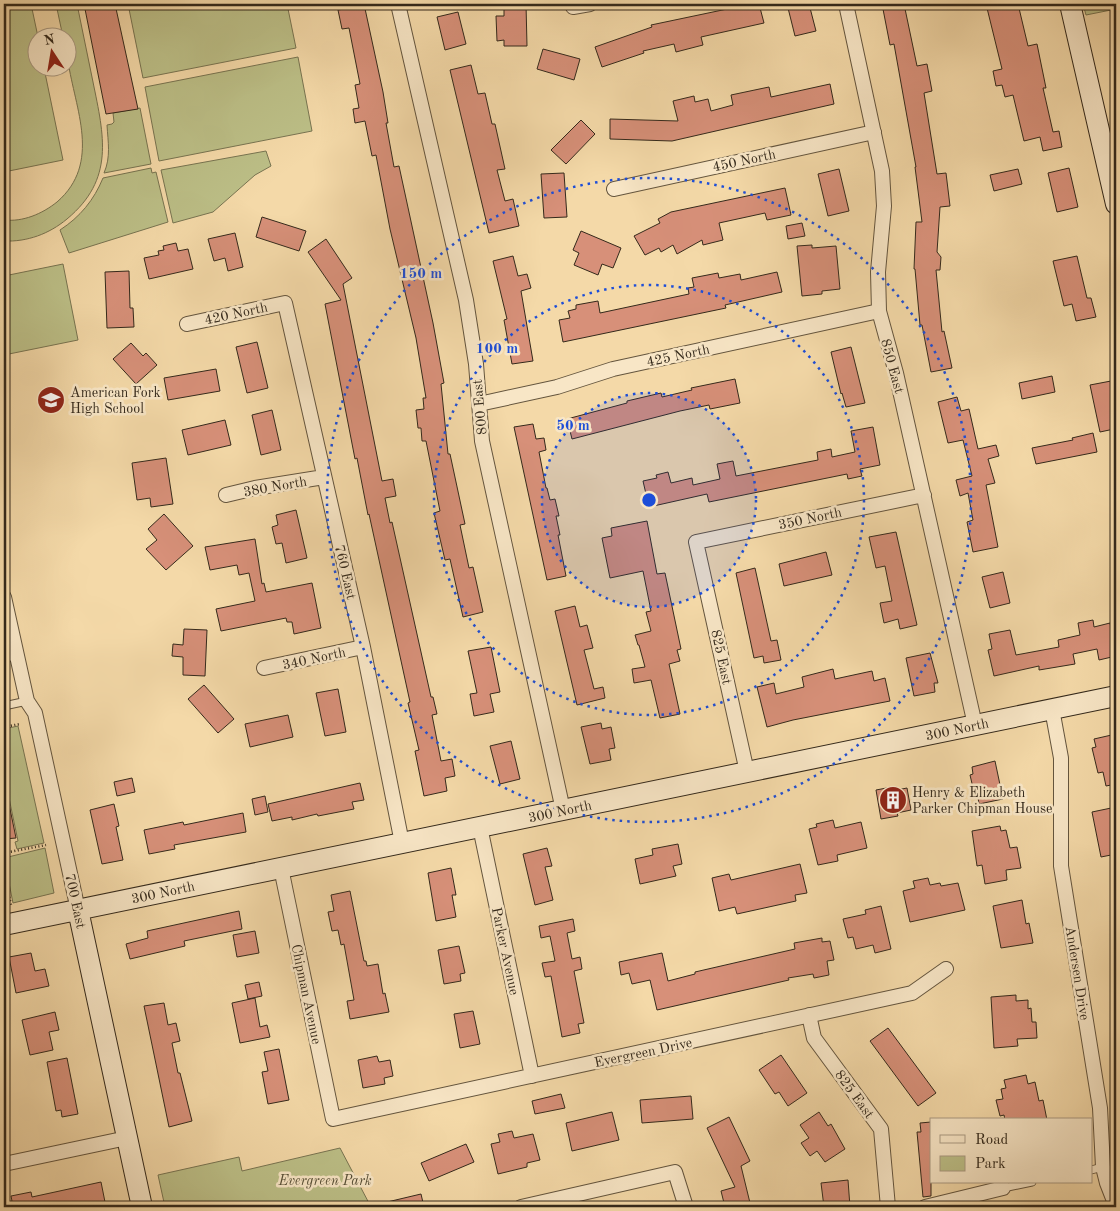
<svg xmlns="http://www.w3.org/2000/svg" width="1120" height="1211" font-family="'Old Standard TT',serif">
  <rect width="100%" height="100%" fill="#f4d9a8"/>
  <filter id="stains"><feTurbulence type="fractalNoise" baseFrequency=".004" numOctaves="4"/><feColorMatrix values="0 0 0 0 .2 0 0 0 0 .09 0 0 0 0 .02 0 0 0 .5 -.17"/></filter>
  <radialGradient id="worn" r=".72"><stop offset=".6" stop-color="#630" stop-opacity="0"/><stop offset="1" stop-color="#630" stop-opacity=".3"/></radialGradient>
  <path fill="#bcbf87" stroke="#787451" d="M4,4H31L38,37V68H44L63,160L4,172Z
    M56,4H77C82,30 88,56 93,82C104,136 115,179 67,219C49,234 27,242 4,241V220C23,222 42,214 57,202C102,163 75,109 68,61C67,53 68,45 68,38L63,37Z
    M128,4H287L296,48L143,78Z
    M1083,4H1116V9L1086,15Z
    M298,57L312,131L159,161L145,87Z
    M140,108L151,164L104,173C111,157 108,142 107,125L112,124L114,122L113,113Z
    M266,151L271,166L255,175L213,212L173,223L161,170Z
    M151,168L152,173L156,172L168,222L69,253L60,230C80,217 94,200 103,178Z
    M63,264L78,340L4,355V276Z
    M18,726L44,843L17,849L15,842L18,841L4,774V729Z
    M45,848L54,893L13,903L4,858Z
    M340,1148L371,1207H165L158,1175L239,1157L242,1171Z"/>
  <path fill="#d79079" stroke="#34291b" d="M84,4H115L138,109L106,114Z
    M343,4H364L383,92L388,123H386L394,167L399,166L433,323L444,383L441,384L448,454H450L465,524L460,525L469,568L473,567L483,612L463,617L450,559L445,560L434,513L440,511L426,441H422L421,428H418L416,410L424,409L423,398H426L416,338L390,229L376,155L372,156L365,121L355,123L353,109L359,108L355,85L360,84L349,28L342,29L338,10L344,9Z
    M504,4H526L527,46H504V40L497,41L496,16H504Z
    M751,4H759L764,23L701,37L703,45L676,52L674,44L643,51L644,53L602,67L595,47L652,27L651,25Z
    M787,4H809L816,31L795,36Z
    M882,4H904L917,66L927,64L932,91L924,93L937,174L946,173L950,206L940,207L937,252L941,257L940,270H936L942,332L944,331L952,368L931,372L922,325H920L915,269H914L916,222H922L915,167H916L894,44L890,45Z
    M986,4H1018L1028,46L1037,44L1046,88H1043L1053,132L1059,131L1062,147L1043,151L1040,137L1024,141L1013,95L1005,97L1002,85L996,86L993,71L1002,69Z
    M458,12L466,44L445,50L437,17Z
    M543,49L580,59L574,80L537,69Z
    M471,65L478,94L485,93L492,124H495L505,169L497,170L505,201L513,199L519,226L489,233L450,70Z
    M830,84L834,104L672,141L610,139V119L678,121L673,101L694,96L695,102L708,99L711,111L733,105L731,95L769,87L771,97Z
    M581,120L595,134L566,164L551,150Z
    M1069,168L1078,207L1057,212L1048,173Z
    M839,169L849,211L828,216L818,174Z
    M1018,169L1022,184L994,191L990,175Z
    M564,173L567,217L544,218L541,174Z
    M785,188L791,215L767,220L765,213L719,223L723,240L703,245L702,240L677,254L673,245L661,252L659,248L645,255L634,236L660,223L658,219L671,212Z
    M262,217L306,231L299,251L256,237Z
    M802,223L805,236L788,239L786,226Z
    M581,231L621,248L613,268L602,264L598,275L574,265L579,253L573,250Z
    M235,233L243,267L228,271L225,258L214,261L208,239Z
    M326,239L352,278L343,284L382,481L393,479L396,496L385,498L390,523L392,522L431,697H433L437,714L432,715L441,761L452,759L455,776L445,778L447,791L424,796L415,751L419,750L408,703L410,702L369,514L368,515L357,458L355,459L325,304L341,300L308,252Z
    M176,243L178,251L188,249L193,269L149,279L144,258L159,255L158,251L164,250L163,246Z
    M812,245V248L836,246L840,289L822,291V294L802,296L797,246Z
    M513,256L518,276L527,274L531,288L521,291L533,361L512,364L504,320L507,319L493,261Z
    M1077,256L1087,298H1091L1096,317L1076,321L1072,304L1064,306L1053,261Z
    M129,271L130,308H133L134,327L107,328L105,272Z
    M777,272L782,292L725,305L726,308L563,342L559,320L570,318L568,311L576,309V305L598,301L600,313L689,294L688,288L694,287L692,278L718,273L719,278L740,274L741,280Z
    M257,342L268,388L247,393L236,347Z
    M131,343L143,356L146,353L157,365L136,384L113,359Z
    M851,347L865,403L846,407L842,393L841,394L831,352Z
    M216,369L220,391L168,400L164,378Z
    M1052,376L1055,392L1022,399L1019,383Z
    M735,379L740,403L710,409L709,405L680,411L572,439L567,419L627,403V401L661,393L662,397L692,390L691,388Z
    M1111,381L1114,397H1116V412L1111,414L1114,429L1100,432L1090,385Z
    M957,397L961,411L969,409L978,449L996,445L999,456L988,459L995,483L986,485L998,547L973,552L967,522L973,520L968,493L960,496L956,480L972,476L963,440L948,443L938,402Z
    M272,410L281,450L261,455L252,415Z
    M225,420L231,445L188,455L182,430Z
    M533,424L536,439L544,438L546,450L539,452L546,488H547L550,500L555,499L559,516H556L560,535H558L566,576L547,580L514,427Z
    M873,427L880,465L860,469L862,476L848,479L847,474L709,502L707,494L649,507L643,481L657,478L656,475L668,472L671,483L692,478L693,485L720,479L717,464L733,461L736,476L818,460L817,452L831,449L832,457L855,452L851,431Z
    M1093,433L1097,452L1036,464L1032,448L1073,440L1072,438Z
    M166,458L173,504L151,507L150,498L137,500L132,463Z
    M296,510L307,558L286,563L282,543L276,544L272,527L278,525L276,515Z
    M164,514L193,546L166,570L146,549L157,540L148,529Z
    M647,521L657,574L665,573L681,649L677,650L680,661L669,664L680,714L660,718L651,680L634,683L632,669L645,667L639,645H638L635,635L651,631L646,612L651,611L643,571L610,578L602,538L612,536L611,528Z
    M896,532L917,625L900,629L898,619L884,623L880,603L892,601L885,566L876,568L869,537Z
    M255,539L262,584L264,583L266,592L312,583L321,628L294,634L292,622H287L286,618L221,631L216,609L255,601L249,573L239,575L237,565L210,570L205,547Z
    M826,552L832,575L784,586L779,564Z
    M755,568L771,641L777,640L781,660L764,663L763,656L754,658L736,573Z
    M1003,572L1010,603L990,608L982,577Z
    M575,606L580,627L587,625L593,648L584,650L594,689L603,687L605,698L577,705L555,611Z
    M1093,620L1094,627L1110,623L1112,633L1116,632V656L1099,660L1097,649L1073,654L1075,664L1039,670V666L994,676L988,650L992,649L989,634L1010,630L1016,655L1059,647L1058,640L1080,635L1078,623Z
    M184,629L207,630L205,676L183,675V657L172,656L173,644L183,645Z
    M491,647L500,692L490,694L494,712L474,716L470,694L477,693L468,651Z
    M930,653L938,683H934L935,692L914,696L906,658Z
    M833,669L835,679L872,671L874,681L885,678L890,701L793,720L767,727L757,687L774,683L776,694L804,687L802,677Z
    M204,685L234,719L218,733L188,699Z
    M338,689L346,732L325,736L316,693Z
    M288,715L293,737L250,747L245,724Z
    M601,723L602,729L611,727L615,748L609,749L611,760L590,764L581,727Z
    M1116,734V784L1106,786L1103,772L1098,773L1092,748L1096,747L1094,739Z
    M511,741L520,779L500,784L490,746Z
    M995,761L1003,799L979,804L977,791L974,792L970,775L973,774L972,767Z
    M132,778L135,792L117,796L114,782Z
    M360,783L364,800L352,802L354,809L318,816L317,814L292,820V817L272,821L268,804Z
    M892,787V791L907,788L911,810L897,813L898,816L881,819L876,790Z
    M265,796L268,812L255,815L252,799Z
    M9,804L16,838L4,839V805Z
    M114,804L119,826L116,827L123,860L102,864L90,810Z
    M1116,807V854L1101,857L1092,812Z
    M243,813L246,832L174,845L175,849L149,854L144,830L183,822L184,825Z
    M833,820L835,828L861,822L867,848L837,855L838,861L818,865L809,829L817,827L816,824Z
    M1000,826L1001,831L1006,830L1010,848L1017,847L1021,868L1006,870L1007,880L985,884L982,865L977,866L972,831Z
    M678,844L682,864L673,866L676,876L640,884L635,859L653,855L652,849Z
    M547,848L552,866L545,867L553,900L535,905L523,854Z
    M800,864L807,893L795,895L796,901L737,914L735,907L719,911L712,878L729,874L731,880Z
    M451,868L456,895H452L456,917L436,921L428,873Z
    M928,878L930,885L940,883L941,886L958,883L965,910L910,922L903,891L915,888L913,881Z
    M350,891L364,961H366L367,966L378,964L383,994L385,993L389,1012L350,1019L347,1001L354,1000L344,944L341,945L338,930L332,931L328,912L334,911L331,895Z
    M1022,900L1026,924L1029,923L1033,943L1001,948L993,906Z
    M881,906L891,949L875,953L873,945L856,949L853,937L848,938L843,919L866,914L865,910Z
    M239,911L242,929L184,941L185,946L130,959L126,944L148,938L147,931Z
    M573,919L575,931L567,933L572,959L580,957L582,969L574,971L584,1023L578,1024L580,1033L562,1037L551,976L545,977L542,963L555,961L550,936L541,938L539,926Z
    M255,931L259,953L237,957L233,935Z
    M822,938V942L830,941L834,960L827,961L829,975L814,978L813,974L788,978L789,980L657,1010L650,980L632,984L629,973L621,975L619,962L662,953L668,981L695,974V972L795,949L794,943Z
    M459,946L465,973L460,974L461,981L444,984L438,950Z
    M31,953L35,971L45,969L49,986L16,993L9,957Z
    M259,982L262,996L248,999L245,985Z
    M1016,995V1001L1028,1000V1009L1031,1008L1032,1022H1036L1037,1038L1017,1039L1018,1046L994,1048L991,997Z
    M255,998L260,1027L267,1025L270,1037L240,1043L232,1003Z
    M164,1003L168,1025L176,1023L180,1041L172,1043L178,1073H180L192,1121L169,1127L144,1006Z
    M473,1011L480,1044L460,1048L454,1014Z
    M55,1012L59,1030L49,1032L53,1050L30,1055L22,1020Z
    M888,1028L936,1093L918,1106L870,1041Z
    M279,1049L289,1100L268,1104L262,1072L268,1071L264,1052Z
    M781,1055L807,1093L788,1106L779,1092L775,1094L759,1070Z
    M377,1056L379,1062L390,1060L393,1076L384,1078L385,1084L363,1088L358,1060Z
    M67,1058L78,1114L62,1117L61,1110L56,1111L47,1062Z
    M1026,1075L1028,1084L1035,1082L1039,1101L1043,1100L1047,1120H1005L1004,1115L1000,1116L996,1100L1003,1099L1001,1089L1006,1088L1004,1080Z
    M561,1094L565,1108L535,1114L532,1101Z
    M691,1096L693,1119L642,1123L640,1100Z
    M612,1112L619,1140L572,1151L566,1123Z
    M819,1112L828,1126L831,1124L845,1149L825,1162L817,1151L810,1156L801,1143L809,1138L800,1125Z
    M729,1117L750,1161L741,1166L751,1207H725L721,1191L735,1187L707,1128Z
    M931,1122V1196L923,1197L917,1132H921L920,1123Z
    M512,1131L514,1138L533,1134L540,1160L527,1163V1167L498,1174L491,1144L500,1142L498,1134Z
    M466,1144L474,1162L429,1181L421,1163Z
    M848,1180L850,1207H824L821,1183Z
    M101,1182L105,1202L85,1206L86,1207H9V1202L12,1201L11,1196L31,1192L32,1197Z
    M421,1194L424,1207H383V1203Z"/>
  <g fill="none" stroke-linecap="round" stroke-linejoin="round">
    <g stroke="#64553e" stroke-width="9">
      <path id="lane" d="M4,658L17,656
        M4,706L27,701
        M1091,1170L1103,1167
        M1003,1188L1032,1182"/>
    </g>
    <g stroke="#64553e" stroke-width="16">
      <path id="street" d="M398,4L466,300L476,364L482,441L563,810
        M846,4L882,171L884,206L878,272L879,311L896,373L975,725
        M573,7L590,4
        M614,189L874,132
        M187,324L285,303L363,647L402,843
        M479,404L557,387L613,369L879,311
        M226,495L255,488L324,477
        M4,597L27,701L35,713L78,910
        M264,668L363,647
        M1052,709L1061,758V866L1100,1108L1103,1167L1107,1183L1116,1206
        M747,772L696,542L924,495
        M480,827L532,1076
        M281,868L333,1119L912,993L946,969
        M809,1015L814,1038L881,1129L888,1207
        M4,1164L127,1138
        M521,1207L675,1172L686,1207
        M925,1207L1003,1188"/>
    </g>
    <g stroke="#34291b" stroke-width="22">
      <path id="secondary" d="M1070,4L1116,204
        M78,910L142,1207
        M4,925L1116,696"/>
    </g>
    <path stroke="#34291b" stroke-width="2.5" stroke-dasharray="1 2.5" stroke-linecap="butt" d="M4,727L20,724
      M4,853L46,845
      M4,873L11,905"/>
    <use href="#lane" stroke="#f8e6c6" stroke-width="7"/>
    <use href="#street" stroke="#f8e6c6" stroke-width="14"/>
    <use href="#secondary" stroke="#f8e6c6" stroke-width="20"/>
  </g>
  <circle cx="649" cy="500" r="107" fill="#1d4ed8" fill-opacity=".12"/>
  <g fill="none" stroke="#1d4ed8" stroke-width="2.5" stroke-dasharray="2.5 5">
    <circle cx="649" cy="500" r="107"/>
    <circle cx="649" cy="500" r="215"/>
    <circle cx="649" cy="500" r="322"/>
  </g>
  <defs>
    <g id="school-disc" transform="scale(1.4375)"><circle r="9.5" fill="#8f2418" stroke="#f8e6c6"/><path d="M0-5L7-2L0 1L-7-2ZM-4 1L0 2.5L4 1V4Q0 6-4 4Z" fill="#fff"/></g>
    <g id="building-disc" transform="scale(1.4375)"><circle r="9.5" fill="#8f2418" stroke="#f8e6c6"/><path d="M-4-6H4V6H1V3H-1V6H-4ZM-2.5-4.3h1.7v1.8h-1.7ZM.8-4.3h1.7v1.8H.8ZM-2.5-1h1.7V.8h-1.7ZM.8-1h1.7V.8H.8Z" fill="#fff"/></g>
  </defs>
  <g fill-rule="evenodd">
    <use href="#school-disc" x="51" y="400"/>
    <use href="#building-disc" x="893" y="800"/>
  </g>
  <g text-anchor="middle" stroke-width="5" stroke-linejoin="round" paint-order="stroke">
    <g font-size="14" fill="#34291b" stroke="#f8e6c6">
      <text transform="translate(744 160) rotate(-12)" y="5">450 North</text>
      <text transform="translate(236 313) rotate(-12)" y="5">420 North</text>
      <text transform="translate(678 355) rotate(-12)" y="5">425 North</text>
      <text transform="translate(893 366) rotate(75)" y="5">850 East</text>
      <text transform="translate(479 407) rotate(-95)" y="5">800 East</text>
      <text transform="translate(275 486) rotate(-10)" y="5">380 North</text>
      <text transform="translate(810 518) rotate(-12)" y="5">350 North</text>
      <text transform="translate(346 572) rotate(77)" y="5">760 East</text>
      <text transform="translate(722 657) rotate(78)" y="5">825 East</text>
      <text transform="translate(314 658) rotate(-12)" y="5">340 North</text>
      <text transform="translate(957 729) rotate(-12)" y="5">300 North</text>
      <text transform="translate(560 811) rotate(-12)" y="5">300 North</text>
      <text transform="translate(163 892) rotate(-12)" y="5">300 North</text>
      <text transform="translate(76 901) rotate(78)" y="5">700 East</text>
      <text transform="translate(506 951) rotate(78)" y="5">Parker Avenue</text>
      <text transform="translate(1078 973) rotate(81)" y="5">Andersen Drive</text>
      <text transform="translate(307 994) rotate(78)" y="5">Chipman Avenue</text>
      <text transform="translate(643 1052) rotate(-12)" y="5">Evergreen Drive</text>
      <text transform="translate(855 1094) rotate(54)" y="5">825 East</text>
    </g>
    <g font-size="14" fill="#34291b" stroke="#f8e6c6" text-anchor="start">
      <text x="70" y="397">American Fork<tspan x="70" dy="16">High School</tspan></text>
      <text x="912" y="797">Henry &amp; Elizabeth<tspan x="912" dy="16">Parker Chipman House</tspan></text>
    </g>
    <g font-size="14" font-style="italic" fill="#564e36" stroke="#f8e6c6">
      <text x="325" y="1185">Evergreen Park</text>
    </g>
  </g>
  <circle cx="649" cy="500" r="8" fill="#1d4ed8" stroke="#f8e6c6" stroke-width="2.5"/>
  <g font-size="15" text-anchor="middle" font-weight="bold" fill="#1d4ed8" stroke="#f8e6c6" stroke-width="5" stroke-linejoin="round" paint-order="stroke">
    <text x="421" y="278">150 m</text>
    <text x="497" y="353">100 m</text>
    <text x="573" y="430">50 m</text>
  </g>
  <rect width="1120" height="1211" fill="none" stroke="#f4d9a8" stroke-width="20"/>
  <rect x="5" y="5" width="1110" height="1201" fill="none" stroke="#34291b" stroke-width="2.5"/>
  <rect x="10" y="10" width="1100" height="1191" fill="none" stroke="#34291b"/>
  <rect x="930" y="1118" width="162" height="65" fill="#f8e6c6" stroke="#aa9a82"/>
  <rect x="940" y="1135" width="25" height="8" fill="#f8e6c6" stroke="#aa9a82"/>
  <text x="975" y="1144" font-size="15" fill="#34291b">Road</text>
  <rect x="940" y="1156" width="25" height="15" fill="#bcbf87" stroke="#aa9a82"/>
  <text x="975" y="1168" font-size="15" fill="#34291b">Park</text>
  <g transform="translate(52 52) rotate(348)"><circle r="24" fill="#f8e6c6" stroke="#aa9a82"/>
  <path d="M0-4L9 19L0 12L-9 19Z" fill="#8f2418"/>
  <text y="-8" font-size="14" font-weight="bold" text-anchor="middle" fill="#34291b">N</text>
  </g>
  <rect width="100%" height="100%" filter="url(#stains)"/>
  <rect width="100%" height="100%" fill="url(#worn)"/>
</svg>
